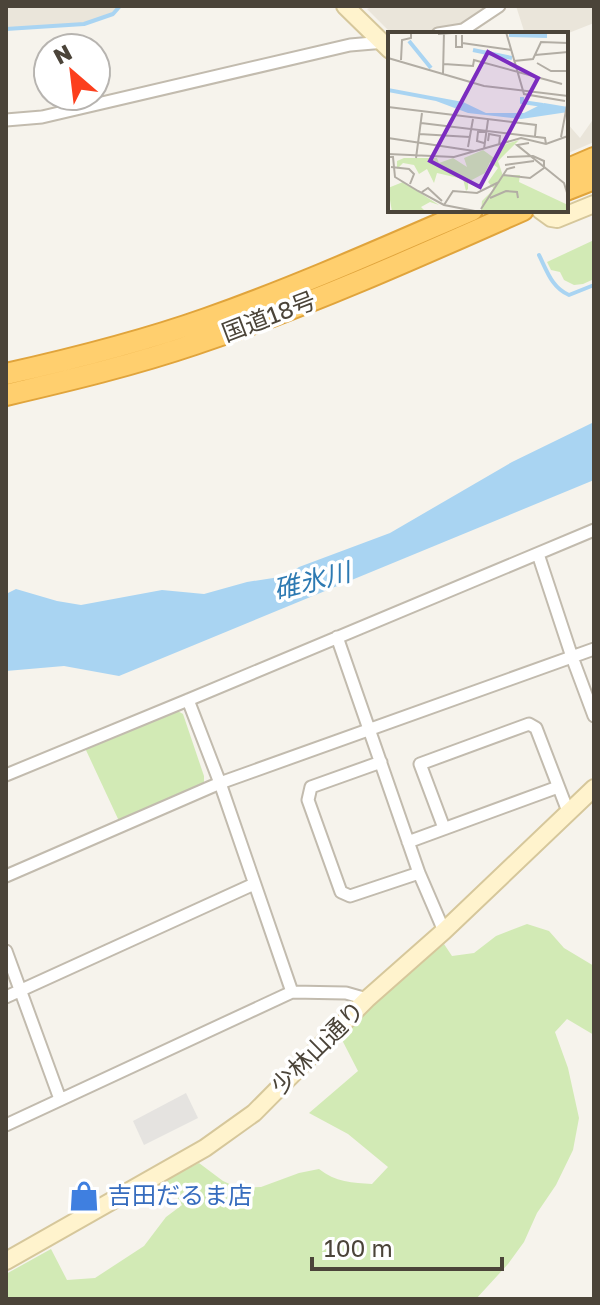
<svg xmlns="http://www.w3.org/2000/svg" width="600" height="1305" font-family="'Golos Text','Noto Sans JP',sans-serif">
  <rect width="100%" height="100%" fill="#f6f3ec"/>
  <path fill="#eae5da" d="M6,6H120L113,14L84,24L6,29Z
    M374,6H493L461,27L423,34H392L367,9Z
    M516,6H594V23L566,34H525Z
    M594,118V142L566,154V122L580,138Z"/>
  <path fill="#d2eab5" d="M594,240V279L583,284L574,285L564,280L560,272L551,270L547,262Z
    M176,710L183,714L204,776V785L119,821L85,748Z
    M527,924L549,931L564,948L594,966V1035L567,1019L555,1032L568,1068L579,1118L573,1150L556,1185L537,1213L524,1242L508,1264L476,1299H6V1274L51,1249L67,1280L95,1278L144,1246L166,1217L182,1205L166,1179L199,1163L223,1181L238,1188L261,1187L299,1173L319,1169C335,1182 353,1183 372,1184L388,1167L348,1134L309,1113L358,1071L340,1036L393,984L444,944L452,956L474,953L496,936Z"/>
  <path fill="#e5e3e0" d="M186,1093L198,1118L144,1145L133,1121Z"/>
  <path fill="#a9d4f2" d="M594,422V480L119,676L64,666L6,671V594L16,589L57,601L81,605L162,590L204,594L247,582L286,576L299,567L390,533L512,462Z"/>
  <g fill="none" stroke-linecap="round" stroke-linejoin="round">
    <path stroke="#a9d4f2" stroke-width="4" d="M6,29L84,24L113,14L120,6
      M539,255C547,271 552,288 569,295L594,285"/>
    <g stroke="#c2bbae" stroke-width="15">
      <path id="street" d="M438,34L463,30L499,6
        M6,120L42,117L350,45L385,42
        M538,554L572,657L594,716
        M337,637L419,873L444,931
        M188,700L220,783L292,992
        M381,762L311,787L308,800L341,892L350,896L419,873
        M6,775L188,700L594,530
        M444,828L420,764L529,724L536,728L569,814
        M408,842L558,787
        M6,876L220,783L594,649
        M6,951L60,1099
        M6,997L254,884
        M6,1125L292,992L346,993L367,999"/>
    </g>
    <g stroke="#d6c79b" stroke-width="20">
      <path id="secondary" d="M345,6L390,50
        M540,210L551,218L557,219L594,204
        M6,1261L205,1148L254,1113L367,999L444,931L594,788"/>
    </g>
    <g stroke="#e0a43c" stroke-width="24">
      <path id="highway" d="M566,170L594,158
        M566,190L594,179
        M6,374C73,359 141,342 206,319C297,287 384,248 472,210
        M6,395C70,380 133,365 195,344C307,306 415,258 523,210"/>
    </g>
    <use href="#street" stroke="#fff" stroke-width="11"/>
    <use href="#secondary" stroke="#fff3cd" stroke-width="16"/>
    <use href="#highway" stroke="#ffcf6e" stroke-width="20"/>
  </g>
  <defs>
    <g id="shop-bare" transform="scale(2.4)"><path d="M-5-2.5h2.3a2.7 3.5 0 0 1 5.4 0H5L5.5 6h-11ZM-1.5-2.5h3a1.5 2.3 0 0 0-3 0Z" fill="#3f7fe0" stroke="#fff" stroke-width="2.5" paint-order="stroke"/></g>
  </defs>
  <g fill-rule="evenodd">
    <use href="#shop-bare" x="84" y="1196"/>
  </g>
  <g text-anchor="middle" stroke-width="7" stroke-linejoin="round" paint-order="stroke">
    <g font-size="24" fill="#4b4439" stroke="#fff">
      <text transform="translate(269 317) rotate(-21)" y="8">国道18号</text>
      <text transform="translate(318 1048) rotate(-45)" y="8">少林山通り</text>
    </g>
    <g font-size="24" fill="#366cbe" stroke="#fff" text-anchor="start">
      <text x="108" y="1204">吉田だるま店</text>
    </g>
    <g font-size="26" font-style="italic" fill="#2e7ab2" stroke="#fff">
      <text transform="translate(312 581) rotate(-14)" y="9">碓氷川</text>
    </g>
  </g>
  <g transform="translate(388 32)">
    <rect width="180" height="180" fill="#f6f3ec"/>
    <path d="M131,108L110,129L115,144L132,143L131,150L180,173V180H93L94,169L106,157L100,150L110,136L102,130L97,141L80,150V157L78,159L75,147L49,141L46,151L39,137L31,142L26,133L15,131L9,137V129L16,126H49L51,131L65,126L79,135L76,126L95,118L109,128L115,113ZM15,150L51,173L42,170L33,175L38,180H4L0,156Z" fill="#d2eab5"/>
    <path d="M0,56L75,70L98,81H136L156,71L180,75V80L133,87L80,81L48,69L0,60Z" fill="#a9d4f2"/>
    <path fill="none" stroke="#a9d4f2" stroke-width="4" d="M121,3L159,4M21,9L43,36M85,18L124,26M134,65V70L155,73"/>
    <path fill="none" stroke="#b2ada4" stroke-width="2" d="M118,0L136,62L177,69M50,2L78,0M68,3V15H74V3M74,11L123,18M147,23L180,20M0,26L96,54L180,64M13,28L14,8L23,6V0M126,29L145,27L153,10L180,11M149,31L163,39H179L180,33M56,32L85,34L86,28L174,52M55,42L56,0M0,75L148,93L147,104M33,91L157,106L158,112M31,102L82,105M173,105L180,68M0,106L86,119M100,109L101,102L112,104L111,113M96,111L89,109L90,100H98M141,111L129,113L176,151L180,164M80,115L85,87M96,117L100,88M0,122L66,125L133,106L158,112L180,104M0,125H5L7,145L30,159L56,173L92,180M28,126L34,81M117,133L146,129M3,135L21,137L26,142L22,152M115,143L142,146L156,136V129L145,124L119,125M34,160L40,156L54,169M102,166L118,159L129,160L130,166M56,173L65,159L89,161L111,150M93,177L119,137L127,135"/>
    <path fill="#7b2cbf" fill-opacity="0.15" stroke="#7b2cbf" stroke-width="4" d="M100,20L150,46L92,155L42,129Z"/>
    <rect width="180" height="180" fill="none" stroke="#4b4439" stroke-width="4"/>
  </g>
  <rect width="600" height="1305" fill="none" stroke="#4b4439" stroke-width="16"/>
  <g transform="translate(72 72) rotate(332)"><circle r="38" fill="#ffffff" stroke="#b7b4b0" stroke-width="2"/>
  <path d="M0-6L14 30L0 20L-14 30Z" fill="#fc3f1d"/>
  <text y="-12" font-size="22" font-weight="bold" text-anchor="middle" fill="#4b4439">N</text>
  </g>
  <path d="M312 1257v12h190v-12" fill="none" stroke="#4b4439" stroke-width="4"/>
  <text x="324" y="1257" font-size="24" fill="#4b4439" stroke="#ffffff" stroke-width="6" paint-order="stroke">100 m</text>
</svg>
